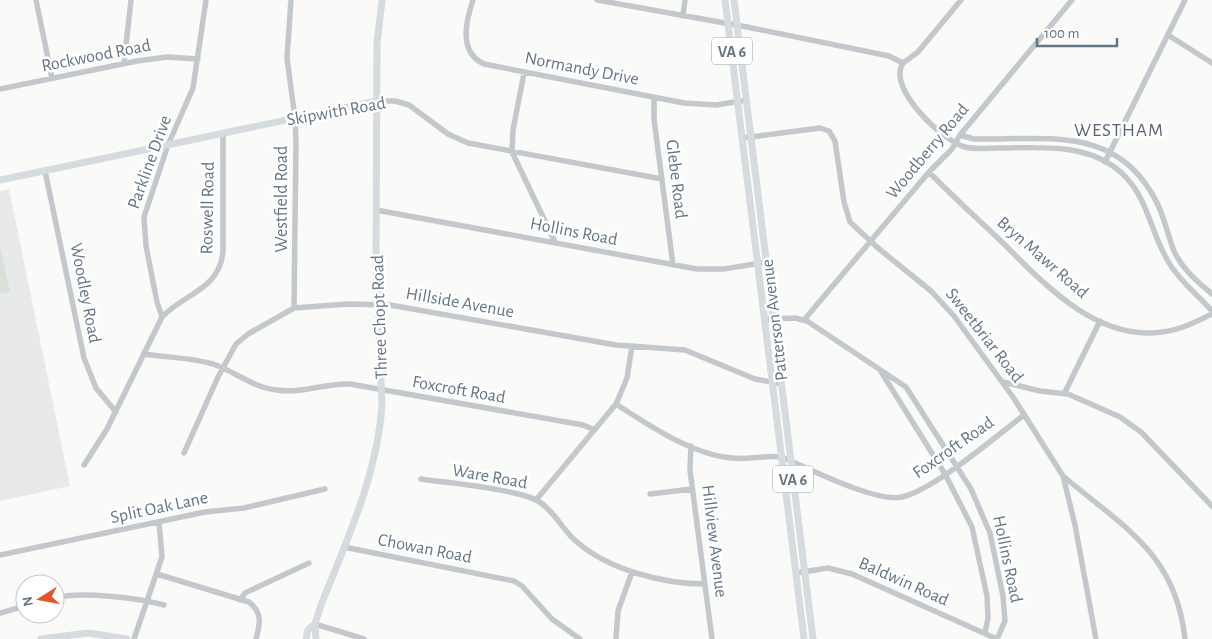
<svg xmlns="http://www.w3.org/2000/svg" width="1212" height="639" font-family="'Alegreya Sans',sans-serif">
<style>
.built{fill:#e8e9e9}
.green{fill:#dadfd7}
.lines{fill:none;stroke-linecap:round;stroke-linejoin:round}
.minor{stroke:#c3c8cc;stroke-width:5.5}
.major{stroke:#d6dbdf;stroke-width:7}
.labels{text-anchor:middle;stroke-width:5;stroke-linejoin:round;paint-order:stroke}
.shield{fill:#fff;stroke:#939fa8;stroke-width:1}
.shield-label{font-size:16px;font-weight:bold;fill:#657683}
.street-label{font-size:18px;fill:#657683;stroke:#fff}
.neighbourhood-label{font-size:19px;letter-spacing:1px;fill:#57646e;stroke:#fff}
</style>
<rect width="100%" height="100%" fill="#fafaf8"/>
<path class="built" d="M9,189L70,486L0,501V191Z"/>
<path class="green" d="M0,247L10,292L0,294Z"/>
<g class="lines">
<path class="minor" d="M36,0L52,78
M291,0L287,58L295,118L296,144L294,308
M473,0C466,21 458,52 484,64L684,103L716,105L747,100
M597,0L747,27L889,56L903,63
M683,16L685,0
M1168,35L1212,63
M124,63L131,0
M903,63C886,88 943,141 965,147C976,150 988,148 999,148C1038,148 1079,143 1113,166C1150,192 1148,232 1171,266C1182,283 1199,296 1212,311
M903,63L918,52L961,0
M524,73L513,130L512,152L555,242
M0,89L137,61L167,57L198,59
M654,97V119L673,265
M377,101H395L409,105L448,134L468,143L662,179
M960,135L974,139C1047,140 1120,124 1158,205C1165,220 1168,236 1174,251C1182,269 1198,282 1212,294
M742,138L820,128L829,131L835,141L844,202L850,222L878,248L931,291L954,316L1013,397L1063,476L1075,525L1096,639
M1105,162L1185,0
M45,171L84,358L96,388L116,412
M929,172C953,197 978,219 1003,243C1045,285 1097,341 1162,332C1180,330 1196,322 1212,314
M376,210L697,269H724L767,262
M162,317C185,293 219,290 223,252V133
M765,319L795,318L807,321L906,387L971,489L990,533L1003,596L1005,621L997,639
M804,320L929,172L952,149L960,135L1072,0
M144,354C167,358 190,357 213,364C234,371 254,388 277,390C301,394 325,383 350,384L583,425L595,430
M880,370L945,474L972,527L987,596L988,618L985,633
M1003,382L1040,391L1068,394L1120,417L1141,432L1212,506
M1064,394L1100,321
M616,404C648,425 693,455 732,458C748,460 765,455 781,457C787,458 795,464 802,466C824,476 879,502 902,497C935,489 995,437 1024,415
M691,446L690,470L712,639
M184,453L218,377L236,344L248,334L294,308L348,304L390,305L616,345L685,350L755,379L782,384
M84,465L107,429L162,317L157,302L146,246L144,217L168,145L193,88L206,0
M1063,476C1122,526 1176,553 1185,639
M421,479C448,483 517,489 538,501C555,511 562,530 577,542C609,570 664,584 705,584
M650,494L692,489
M536,500L616,404L627,378L632,346
M344,547L514,581L522,586L552,619L580,639
M0,555L205,512L244,508L325,489
M796,573L828,568L852,574L997,639
M157,574L249,602C263,613 260,624 256,639
M55,598C81,591 138,598 164,605
M240,600L245,593L309,563
M0,613L25,606
M315,624L364,639
M134,639L162,557L159,522
M616,639L618,611L632,572"/>
<path class="major" d="M725,0L804,639
M734,0L813,639
M0,180L377,101
M41,639L88,633L127,639
M306,639L308,630L315,624
M316,639L315,624L321,605C347,540 377,476 382,405L376,261L377,44L382,0"/>
</g>
<g class="labels">
<g class="shield">
<rect x="712" y="37.5" width="40" height="27" rx="4"/>
<rect x="773" y="465.5" width="40" height="27" rx="4"/>
</g>
<g class="shield-label">
<text x="732" y="57">VA 6</text>
<text x="793" y="485">VA 6</text>
</g>
<g class="street-label">
<text transform="translate(96 55) rotate(-11)" y="6">Rockwood Road</text>
<text transform="translate(582 68) rotate(11)" y="6">Normandy Drive</text>
<text transform="translate(336 111) rotate(-10)" y="6">Skipwith Road</text>
<text transform="translate(927 151) rotate(-50)" y="6">Woodberry Road</text>
<text transform="translate(149 162) rotate(-70)" y="6">Parkline Drive</text>
<text transform="translate(677 179) rotate(83)" y="6">Glebe Road</text>
<text transform="translate(281 199) rotate(-90)" y="6">Westfield Road</text>
<text transform="translate(207 208) rotate(-89)" y="6">Roswell Road</text>
<text transform="translate(574 231) rotate(11)" y="6">Hollins Road</text>
<text transform="translate(1043 257) rotate(41)" y="6">Bryn Mawr Road</text>
<text transform="translate(86 293) rotate(79)" y="6">Woodley Road</text>
<text transform="translate(460 302) rotate(10)" y="6">Hillside Avenue</text>
<text transform="translate(379 317) rotate(-92)" y="6">Three Chopt Road</text>
<text transform="translate(774 320) rotate(-97)" y="6">Patterson Avenue</text>
<text transform="translate(985 335) rotate(52)" y="6">Sweetbriar Road</text>
<text transform="translate(459 389) rotate(10)" y="6">Foxcroft Road</text>
<text transform="translate(953 447) rotate(-35)" y="6">Foxcroft Road</text>
<text transform="translate(490 476) rotate(10)" y="6">Ware Road</text>
<text transform="translate(159 507) rotate(-12)" y="6">Split Oak Lane</text>
<text transform="translate(715 541) rotate(83)" y="6">Hillview Avenue</text>
<text transform="translate(425 548) rotate(11)" y="6">Chowan Road</text>
<text transform="translate(1008 559) rotate(78)" y="6">Hollins Road</text>
<text transform="translate(904 581) rotate(24)" y="6">Baldwin Road</text>
</g>
<g class="neighbourhood-label">
<text x="1119" y="136">WESTHAM</text>
</g>
</g>
<g transform="translate(40 599) rotate(259)"><circle r="24" fill="#ffffff" stroke="#c1c8cd"/>
<path d="M0-4L9 19L0 12L-9 19Z" fill="#e4572e"/>
<text y="-8" font-size="14" font-weight="bold" text-anchor="middle" fill="#657683">N</text>
</g>
<path d="M1037 38v8h80v-8" fill="none" stroke="#657683" stroke-width="2.5"/>
<text x="1044" y="38" font-size="15" fill="#657683" stroke="#ffffff" stroke-width="4" paint-order="stroke">100 m</text>
</svg>
